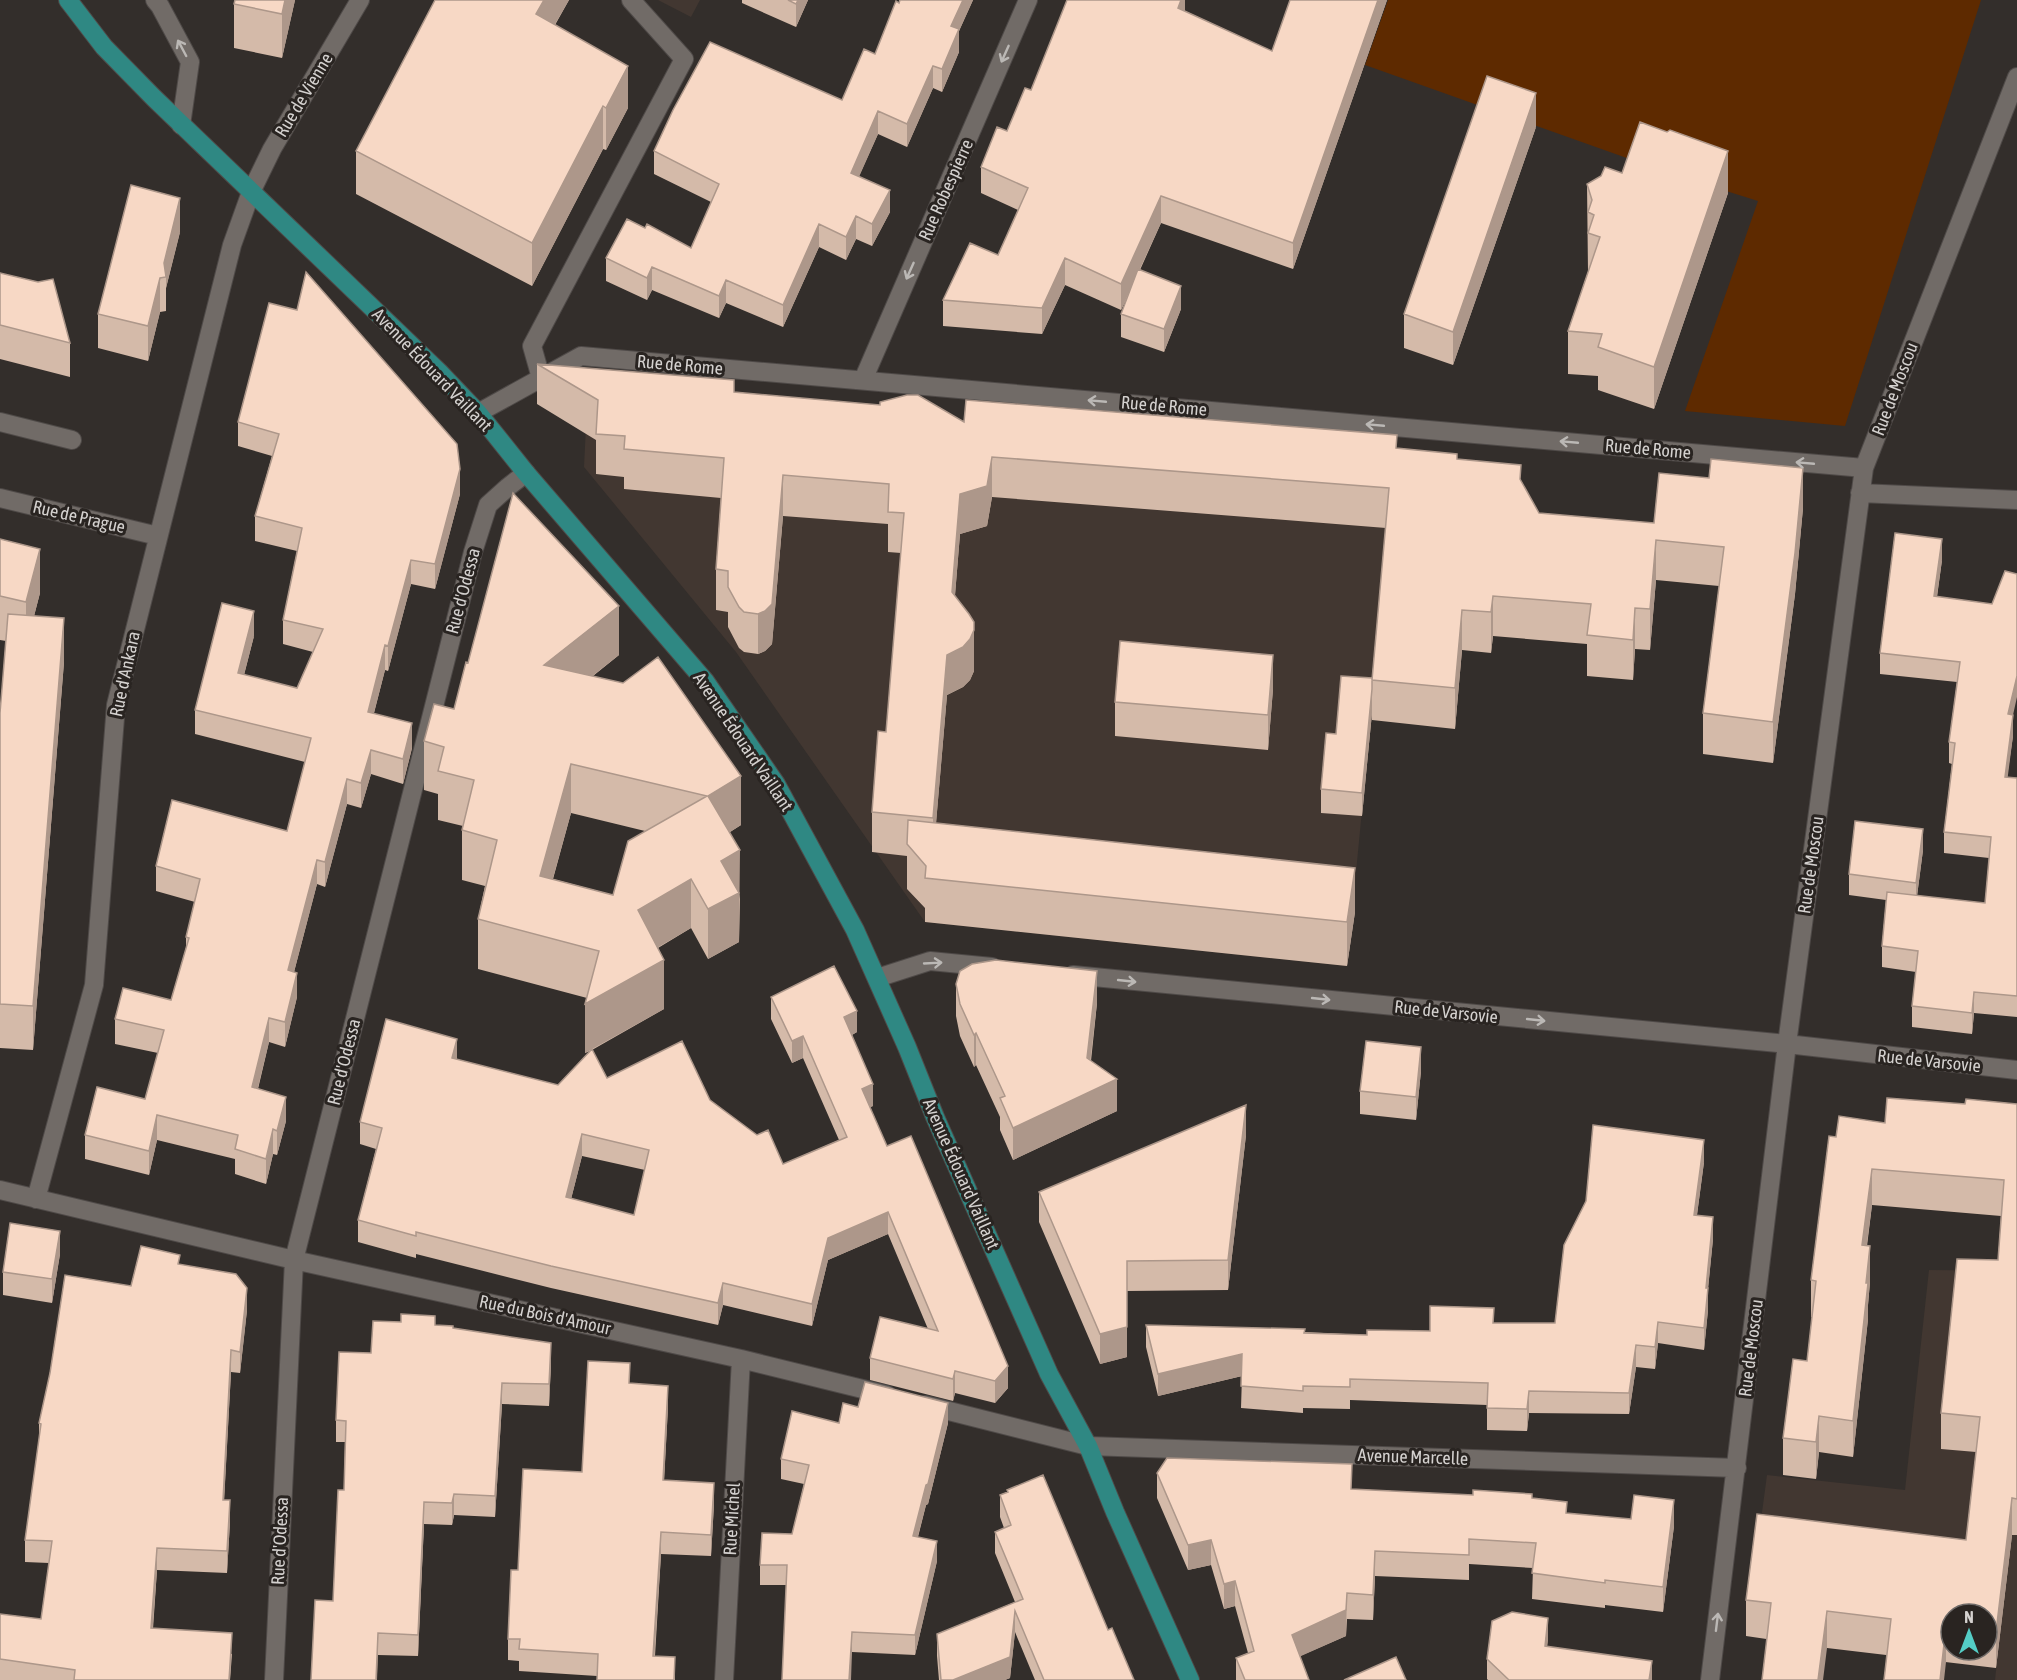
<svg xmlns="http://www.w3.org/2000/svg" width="2017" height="1680" font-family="'Asap Condensed',sans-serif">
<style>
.built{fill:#423731}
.green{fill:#5e2a00}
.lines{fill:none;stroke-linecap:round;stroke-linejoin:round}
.minor-casing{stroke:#4f4a48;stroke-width:20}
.major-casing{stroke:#4f4a48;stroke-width:20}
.minor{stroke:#716b67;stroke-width:18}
.major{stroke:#2f8883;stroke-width:18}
.wall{fill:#d4baa9;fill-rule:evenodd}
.shaded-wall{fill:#ad978a}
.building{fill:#f7d8c5;stroke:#ad978a;stroke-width:1.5;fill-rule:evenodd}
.oneway{stroke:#bbb8b5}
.labels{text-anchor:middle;stroke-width:6;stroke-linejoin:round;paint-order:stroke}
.street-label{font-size:18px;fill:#d4d1cf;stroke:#292421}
</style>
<rect width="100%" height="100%" fill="#332e2b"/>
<path class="built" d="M658,0H700L691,17Z
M587,405L1393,488L1347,966L925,922L736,652L584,467Z
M1929,1270L2017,1271V1680H1995L2006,1581L1757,1550L1767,1475L1905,1490Z"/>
<path class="green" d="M1388,0H1981L1845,426L1685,411L1758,201L1669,173L1365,65Z"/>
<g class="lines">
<g class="minor-casing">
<path id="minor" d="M155,0L160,6L190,62L181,125
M541,378L532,346L684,59L631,0
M863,380L1028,0
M478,413L581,356L1864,468
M0,422L72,440
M1860,493L2017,500
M0,498L158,536
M1073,975L1787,1044L2017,1070
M877,978L930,961L992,967
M0,1190L294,1260L741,1359L887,1395
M36,1199L94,985L116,705L232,245L251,192L272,149L360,0
M925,1405L1088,1446L1737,1468
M274,1680L294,1260L473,552L488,505L508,487L526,473
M724,1680L741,1359
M1710,1680L1787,1044L1864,468L2017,77"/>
</g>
<g class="major-casing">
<path id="major" d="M68,0L104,47L154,98L439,372L478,413L526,473L705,681L776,784L855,930L907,1047L935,1117L1049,1374L1088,1446L1115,1512L1190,1680"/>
</g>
<use href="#minor" class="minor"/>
<use href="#major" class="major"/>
</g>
<path class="wall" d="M295,0L282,58L234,48V4Z
M435,0H569L555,25L628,108L606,150L603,149L532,286L356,194V151Z
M742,0H808L796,27L742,3Z
M900,0H973L959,31V52L942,92L933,88L907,147L878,134L859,176L890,212L872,246L856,239L846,260L819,247L783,327L726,303L719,318L652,290L647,300L606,281V258L645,228L691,248L711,202L654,174V151L842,100L875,54Z
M1185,0V11L1272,51L1387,0L1293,269L1161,223L1140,270L1181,309L1164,352L1121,337V314L1130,292L1121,310L1065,285L1042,334L943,326V300L998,255L1018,210L981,193V167L1007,131Z
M1536,127L1453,365L1404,348V314Z
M1622,173L1728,193L1654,409L1598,390V376L1568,374V331L1588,272L1587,184Z
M180,232L166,288V311L160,312L148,361L98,348V314Z
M0,273L70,343V377L0,359Z
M269,303L460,494L435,589L411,584L388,671L385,670L374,713L412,748L403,784L371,774L361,808L347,804L325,887L317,884L294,972L297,997L285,1047L269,1042L258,1089L286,1121L277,1155L273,1154L266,1184L235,1174V1159L157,1140L149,1175L85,1159V1135L145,1099L158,1053L115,1044V1019L171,1000L186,948V937L195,902L156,891V866L287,831L305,762L195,734V710L254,636L244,675L297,688L313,652L283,644V620L297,551L255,541V516L272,456L238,446V422Z
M537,364L734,392L964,422L1397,448L1457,459L1521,481L1539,513L1654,523L1803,508L1795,594L1773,763L1703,754V713L1719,586L1656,580L1650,650L1635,649L1633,680L1587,676V644L1493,636L1491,653L1462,650L1455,729L1372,720V713L1362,816L1321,813V789L1336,734L1372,678L1386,528L992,497L987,526L960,534L955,595L974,671L970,680L963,687L947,695L936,823L1355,912L1347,966L925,922V908L907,889V856L872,852V812L886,732L901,553L888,552V524L783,516L772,644L765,651L758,654L744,652L739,648L728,627V612L716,610V569L721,498L624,489V477L596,474V440L537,404Z
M0,539L40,593L34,616L64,662L33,1050L0,1048V713L6,641L0,640Z
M1942,560L1937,597L2013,715V736L2007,777L2017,778V1017L1974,1013L1972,1034L1912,1027V1006L1916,972L1882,967V946L1886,900L1849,895V874L1923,850L1917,896L1985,903L1989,858L1944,853V832L1952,764L1949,763V742L1957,682L1880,674V653Z
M619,655L593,676L741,825L730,832L740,899L739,942L708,959L691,928L658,948L664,1009L592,1050L607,1078L710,1100L783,1164L839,1140L803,1058L792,1063L771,1019V997L857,1032L852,1035L873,1106L870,1107L887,1146L1008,1388L995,1403L955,1393L953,1401L870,1380V1358L928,1329L888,1234L828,1260L812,1326L723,1305L718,1325L551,1288L416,1254V1258L358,1242V1220L376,1149L360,1144V1122L457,1060L558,1085L590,1051L585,1053L587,998L478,969V919L485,886L462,880V830L463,826L438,820V794L424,790V741L454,709L468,663ZM571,813L645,831L613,895L553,879ZM582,1156L645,1170L634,1215L571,1199Z
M1273,689L1268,750L1115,736V702Z
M956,984L1097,1003L1091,1061L1117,1111L1013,1160L1000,1130V1117L976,1065L974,1067L960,1036L956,1016Z
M1421,1071L1416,1120L1360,1114V1091Z
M1965,1104H2017V1535H2012L1996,1668L1827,1648L1746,1636V1600L1966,1540L1976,1452L1941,1449V1413L1998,1260L2001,1216L1872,1205L1867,1246L1870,1282L1868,1305V1319L1853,1457L1819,1452L1816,1479L1783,1475V1438L1807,1361L1812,1317H1811V1280L1836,1137L1885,1123ZM1951,1614H1987V1650H1951Z
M1246,1135L1228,1290L1127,1291V1357L1100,1364L1039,1222V1192Z
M1704,1162L1697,1215L1713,1239L1708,1288V1310L1704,1350L1658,1343L1655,1369L1636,1367L1629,1414L1529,1413L1527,1431L1487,1430V1405L1350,1400V1409L1303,1408V1413L1241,1408L1242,1376L1158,1396L1146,1347V1325L1367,1335L1430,1331L1494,1323H1555Z
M60,1254L52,1303L3,1295V1272Z
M180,1264L247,1310L240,1373L231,1372L224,1500L230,1522L227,1573L157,1570L153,1629L232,1654L230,1680H0V1614L41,1619L49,1563L25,1562V1540L39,1440V1423L131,1286Z
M401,1322L435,1325L453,1328L551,1364L549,1406L502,1404L495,1517L454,1515L452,1525L424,1524L418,1656L378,1655L333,1601L344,1490L345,1442H336V1420L371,1353Z
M630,1383L668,1407L664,1480L714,1504L711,1556L661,1554L655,1656L675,1657V1680H597V1676L519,1671V1661L508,1660V1639L518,1570L582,1472Z
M858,1407L948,1423L928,1504L926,1505L918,1537L937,1561L915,1655L852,1652L786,1585H760V1565L792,1534L804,1484L781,1479V1459L839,1423Z
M1157,1473L1352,1489L1532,1498L1567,1513L1674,1526L1663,1612L1605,1605V1608L1532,1599L1533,1568L1469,1564V1580L1375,1576L1373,1620L1347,1619L1346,1636L1300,1656L1309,1680H1236V1658L1248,1653L1235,1606L1224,1609L1211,1565L1188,1570L1157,1498Z
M1007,1490L1108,1630L1134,1680H1035L1015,1632L1010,1678L1005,1680H939L937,1656V1634L1015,1602L995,1553V1532L1004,1528L1000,1517V1495L1007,1492Z
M1548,1639L1547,1646L1652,1680H1488L1487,1679V1659Z"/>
<path class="shaded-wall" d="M285,0H295L282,58V14Z
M544,0H569L536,57V14Z
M798,0H808L796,27V4Z
M963,0H973L959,31V52L942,92V69L951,26Z
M1181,0H1185V18L1178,8Z
M1378,0H1387L1293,269V243Z
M628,66V108L606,150V108Z
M933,66V88L907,147V124Z
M1536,93V127L1453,365V332Z
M603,106V149L532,286V243Z
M878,111V134L851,195V173Z
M1728,151V193L1654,409V367Z
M890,190V212L872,246V224Z
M1161,196V223L1121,310V284Z
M180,198V232L166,288V277L164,263Z
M856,216V239L846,260V237Z
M819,224V247L783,327V305Z
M1065,258V285L1042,334V308Z
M652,267V290L647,300V278Z
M160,278V312L148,361V326Z
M726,280V303L719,318V296Z
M1181,286V309L1164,352V329Z
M992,457V497L987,526L960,534L952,632V592L960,494Z
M1803,468V508L1795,594L1773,763V722Z
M460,469V494L435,589V564Z
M783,475V516L772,644L765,651L758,654V614Z
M1942,539V560L1934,617V596Z
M1656,540V580L1650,650V609Z
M40,549V593L26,647V602Z
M411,560V584L388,671V646Z
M1493,596V636L1491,653V612Z
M619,606V655L544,714V665Z
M1635,608V649L1633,680V640Z
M1462,610V650L1455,729V688Z
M254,611V636L238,698V673Z
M64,618V662L33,1050V1006Z
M974,630V671L970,680L963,687L947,695L933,859V818L947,655Z
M385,645V670L368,736V712Z
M1273,655V689L1268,750V715Z
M2017,676V697L2013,715V736L2005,798V777L2008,714Z
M1372,689V713L1362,816V793Z
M412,723V748L403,784V759Z
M371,750V774L361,808V783Z
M571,764V813L540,925V876Z
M741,776V825L708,846V796Z
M347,779V804L325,887V862Z
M1923,829V850L1916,904V883Z
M740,850L739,942L708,959V909L721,861Z
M317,860V884L288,995V970Z
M1355,868V912L1347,966V922Z
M691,879V928L638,959V910Z
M664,960V1009L585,1053V1004Z
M1097,971V1003L1087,1090V1058Z
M297,973V997L285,1047V1022Z
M1974,992V1013L1972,1034V1013Z
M857,1011V1032L844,1039V1017Z
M269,1018V1042L252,1112V1087Z
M976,1033V1065L974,1067V1035Z
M803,1036V1058L792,1063V1041Z
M457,1039V1060L452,1058Z
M1421,1047V1071L1416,1120V1097Z
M1117,1079V1111L1013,1160V1128Z
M873,1084V1106L862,1111V1089Z
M286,1097V1121L277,1155V1131Z
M1246,1105V1135L1228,1290V1260Z
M157,1115V1140L149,1175V1151Z
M273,1129V1154L266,1184V1159Z
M582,1134V1156L566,1219V1197Z
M1704,1140V1162L1694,1237V1215Z
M1872,1169V1205L1862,1281V1245Z
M888,1212V1234L828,1260L812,1326V1304L828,1238Z
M1713,1217V1239L1706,1310V1288Z
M60,1231V1254L52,1303V1279Z
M1870,1246V1282L1868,1305V1319L1853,1457V1421Z
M1127,1261V1357L1100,1364V1334Z
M723,1283V1305L718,1325V1303Z
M247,1288V1310L240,1373V1352Z
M1708,1288V1310L1704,1350V1328Z
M1658,1322V1343L1655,1369V1347Z
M551,1343V1364L549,1406V1384Z
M1636,1345V1367L1629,1414V1393Z
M231,1350V1372L223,1522V1500Z
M1242,1354V1376L1158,1396V1374Z
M1008,1366V1388L995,1403V1381Z
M955,1371V1393L953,1401V1379Z
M502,1383V1404L495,1517V1496Z
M668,1386V1407L663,1502V1480Z
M1529,1391V1413L1527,1431V1409Z
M948,1403V1423L928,1504L926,1505L913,1555V1536L926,1485Z
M1819,1416V1452L1816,1479V1442Z
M714,1483V1504L711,1556V1535Z
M454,1494V1515L452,1525V1503Z
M2012,1498V1535L1996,1668V1632Z
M230,1500V1522L227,1573V1551Z
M1674,1500V1526L1663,1612V1587Z
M424,1502V1524L418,1656V1635Z
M661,1532V1554L653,1678V1656Z
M1211,1540V1565L1188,1570V1545Z
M937,1541V1561L915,1655V1635Z
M157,1548V1570L151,1650V1628Z
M1375,1551V1576L1373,1620V1595Z
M1235,1581V1606L1224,1609V1584Z
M1347,1593L1346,1636L1292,1660V1635Z
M1015,1611V1632L1010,1678L1005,1680H953Z
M1827,1611V1648L1823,1680H1818Z
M1548,1618V1639L1545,1666V1646Z
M1946,1626V1662L1944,1680H1940Z
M852,1632V1652L851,1680H849Z
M232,1633L230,1680H229Z
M378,1633V1655L377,1680H376Z
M1652,1661V1680H1649Z"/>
<path class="building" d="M235,0H285L282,14L234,4Z
M435,0H544L536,14L628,66L606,108L603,106L532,243L356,151Z
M788,0H798L796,4Z
M900,0H963L951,26L959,29L942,69L933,66L907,124L878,111L851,173L890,190L872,224L856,216L846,237L819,224L783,305L726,280L719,296L652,267L647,278L606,258L627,219L645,228L647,224L691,248L719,184L654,151L673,110L710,42L842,100L864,49L875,54L896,1L899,3Z
M1067,0H1181L1178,8L1272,51L1290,0H1378L1293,243L1161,196L1121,284L1065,258L1042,308L943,300L970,243L998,255L1028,188L981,167L997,127L1007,131L1025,88L1031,90Z
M1487,76L1536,93L1453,332L1404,314Z
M1640,122L1667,132L1670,130L1728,151L1654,367L1598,347L1602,334L1568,331L1600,237L1588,233L1594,215L1588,212L1592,200L1587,184L1601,176L1605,167L1622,173Z
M131,185L180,198L164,263L166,277L160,278L148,326L98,314Z
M1138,269L1181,286L1164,329L1121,314Z
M306,272L457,444L460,469L435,564L411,560L388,646L385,645L368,712L412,723L403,759L371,750L361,783L347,779L325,862L317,860L288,970L297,973L285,1022L269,1018L252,1087L286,1097L277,1131L273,1129L266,1159L235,1149L238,1135L157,1115L149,1151L85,1135L97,1087L145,1099L164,1030L115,1019L123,988L171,1000L189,938L186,937L200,879L156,866L172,800L287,831L311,738L195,710L222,603L254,611L238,673L297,688L323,629L283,620L302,528L255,516L279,434L238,422L269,303L297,310Z
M0,273L38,282L53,279L70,343L0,325Z
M537,364L734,380V392L880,405V402L907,395H918L964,422L966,400L1397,435L1396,448L1457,454V459L1521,465L1520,479L1539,513L1654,523L1659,473L1709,478L1711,459L1803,468L1795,553L1773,722L1703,713L1724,547L1656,540L1650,609L1635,608L1633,640L1587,635L1591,604L1493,596L1491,612L1462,610L1455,688L1372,680L1389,488L992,457L987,486L960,494L952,592L969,614L974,622V630L970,639L963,647L947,655L933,818L872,812L878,731L886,732L904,513L888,512L889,484L783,475L772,604L765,611L758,614L744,612L739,607L728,587V571L716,569L724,458L624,449L625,436L596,434L598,400Z
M513,493L619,606L544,665L623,683L658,657L741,776L708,796L740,850L721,861L739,893L708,909L691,879L638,910L664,960L585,1004L599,951L478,919L497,840L462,830L474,780L438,771L444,747L424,741L434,704L454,709L466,662L468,663ZM571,764L707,796L628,841L613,895L540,876Z
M1895,533L1942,539L1934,596L1992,604L2005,571L2017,574V676L2008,714L2013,715L2005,777L2017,778V996L1974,992L1972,1013L1912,1006L1918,951L1882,946L1887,892L1985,903L1991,837L1944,832L1955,743L1949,742L1960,662L1880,653Z
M0,539L40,549L26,602L0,596Z
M8,614L64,618L33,1006L0,1004V713Z
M1120,641L1273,655L1268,715L1115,702Z
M1341,676L1372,678V689L1362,793L1321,789L1326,733L1336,734Z
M908,820L1355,868L1347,922L925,878L926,866L907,844Z
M1855,821L1923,829L1916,883L1849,874Z
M996,960L1097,971L1087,1058L1117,1079L1013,1128L1000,1098L1005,1096L976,1033L974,1035L960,1004L956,984L960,971L972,964Z
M834,966L857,1011L844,1017L873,1084L862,1089L887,1146L911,1136L1008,1366L995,1381L955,1371L953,1379L870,1358L880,1317L938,1331L888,1212L828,1238L812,1304L723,1283L718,1303L551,1266L416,1232V1236L358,1220L382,1128L360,1122L386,1019L457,1039L452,1058L558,1085L592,1049L607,1078L682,1041L710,1100L757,1135L768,1130L783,1164L847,1137L803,1036L792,1041L771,997ZM582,1134L649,1150L634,1215L566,1197Z
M1366,1041L1421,1047L1416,1097L1360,1091Z
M1887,1098L1965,1104L1966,1099L2017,1104V1499L2012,1498L1996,1632L1987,1631V1614H1951V1626H1946L1940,1680H1884L1891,1619L1827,1611L1818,1680H1762L1771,1603L1746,1600L1757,1514L1966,1540L1980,1417L1941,1413L1957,1259L1998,1260L2004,1180L1872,1169L1862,1245L1870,1246L1866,1283H1868L1853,1421L1819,1416L1816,1442L1783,1438L1793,1359L1807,1361L1816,1281L1811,1280L1829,1136L1836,1137L1839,1116L1885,1123Z
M1246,1105L1228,1260L1127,1261V1327L1100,1334L1039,1192Z
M1593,1125L1704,1140L1694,1215L1713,1217L1706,1288H1708L1704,1328L1658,1322L1655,1347L1636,1345L1629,1393L1529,1391L1527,1409L1487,1408L1488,1383L1350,1379V1387L1303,1386V1391L1241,1386L1242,1354L1158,1374L1146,1325L1305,1329L1304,1333L1367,1335V1330L1430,1331V1306L1494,1308L1493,1323H1555L1564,1245L1586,1201Z
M10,1223L60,1231L52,1279L3,1272Z
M141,1246L180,1255L178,1264L236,1274L247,1288L240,1352L231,1350L223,1500H230L227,1551L157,1548L151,1628L232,1633L229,1680H74L75,1670L0,1659V1614L41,1619L52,1541L25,1540L41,1424L39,1423L50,1373L65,1275L131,1286Z
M401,1314L435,1316V1325L453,1326V1328L551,1343L549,1384L502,1383L495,1496L454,1494L452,1503L424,1502L418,1635L378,1633L376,1680H311L315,1600L333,1601L338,1490H344L346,1421L336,1420L339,1352L371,1353L373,1321L401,1322Z
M588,1361L630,1363L629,1383L668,1386L663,1480L714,1483L711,1535L661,1532L653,1656L675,1657L674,1680H597L598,1654L519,1649L520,1639H508L511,1570H518L523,1469L582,1472Z
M865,1382L948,1403L928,1484L926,1485L913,1536L937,1541L915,1635L852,1632L849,1680H782L787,1565H760L762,1533L792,1534L809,1465L781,1459L792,1411L839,1423L843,1403L858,1407Z
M1167,1458L1352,1464L1351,1489L1473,1495V1490L1532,1494V1498L1567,1502L1566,1513L1631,1519L1634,1495L1674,1500L1663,1587L1605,1580V1583L1532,1573L1536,1543L1469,1539V1555L1375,1551L1373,1595L1347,1593L1346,1610L1292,1635L1309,1680H1245L1236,1658L1254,1651L1235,1581L1224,1584L1211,1540L1188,1545L1157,1473Z
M1043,1475L1108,1630L1112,1628L1134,1680H1044L1015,1611L1010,1657L953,1680H941L937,1634L1023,1599L995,1532L1011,1525L1000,1495L1008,1492L1007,1490Z
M1512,1612L1548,1618L1545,1646L1652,1661L1649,1680H1509L1487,1659L1492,1621Z
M1396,1657L1406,1680H1344Z"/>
<defs><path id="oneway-shaft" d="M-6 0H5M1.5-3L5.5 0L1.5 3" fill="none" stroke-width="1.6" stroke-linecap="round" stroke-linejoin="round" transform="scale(1.5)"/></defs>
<g class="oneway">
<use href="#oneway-shaft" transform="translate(182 48) rotate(-118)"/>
<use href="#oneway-shaft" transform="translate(1005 54) rotate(114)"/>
<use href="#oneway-shaft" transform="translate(910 271) rotate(114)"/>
<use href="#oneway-shaft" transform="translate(1097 401) rotate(-175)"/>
<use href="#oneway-shaft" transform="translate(1375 425) rotate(-175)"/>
<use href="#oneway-shaft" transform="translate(1569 442) rotate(-175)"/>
<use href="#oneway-shaft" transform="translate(1805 463) rotate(-175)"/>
<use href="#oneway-shaft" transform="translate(933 963) rotate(-3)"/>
<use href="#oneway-shaft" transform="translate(1127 981) rotate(6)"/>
<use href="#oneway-shaft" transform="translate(1321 999) rotate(6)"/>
<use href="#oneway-shaft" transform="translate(1536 1020) rotate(6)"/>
<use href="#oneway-shaft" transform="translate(1717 1622) rotate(-83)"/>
</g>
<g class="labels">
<g class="street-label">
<text transform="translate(304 95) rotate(-59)" y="6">Rue de Vienne</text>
<text transform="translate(946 190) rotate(-66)" y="6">Rue Robespierre</text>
<text transform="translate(680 365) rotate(5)" y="6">Rue de Rome</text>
<text transform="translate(432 370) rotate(46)" y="6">Avenue Édouard Vaillant</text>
<text transform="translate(1895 389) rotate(-69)" y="6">Rue de Moscou</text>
<text transform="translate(1164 406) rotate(5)" y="6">Rue de Rome</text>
<text transform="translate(1648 449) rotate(5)" y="6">Rue de Rome</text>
<text transform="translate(79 517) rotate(13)" y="6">Rue de Prague</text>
<text transform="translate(463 591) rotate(-75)" y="6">Rue d'Odessa</text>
<text transform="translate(125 674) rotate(-78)" y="6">Rue d'Ankara</text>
<text transform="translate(743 742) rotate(56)" y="6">Avenue Édouard Vaillant</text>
<text transform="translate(1811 865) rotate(-82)" y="6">Rue de Moscou</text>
<text transform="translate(1446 1012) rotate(6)" y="6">Rue de Varsovie</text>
<text transform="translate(1929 1061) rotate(6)" y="6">Rue de Varsovie</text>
<text transform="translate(344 1062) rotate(-76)" y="6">Rue d'Odessa</text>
<text transform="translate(961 1174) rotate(66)" y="6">Avenue Édouard Vaillant</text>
<text transform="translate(545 1315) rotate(12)" y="6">Rue du Bois d'Amour</text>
<text transform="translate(1751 1348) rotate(-83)" y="6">Rue de Moscou</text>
<text transform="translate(1413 1457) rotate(2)" y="6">Avenue Marcelle</text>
<text transform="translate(732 1519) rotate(-87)" y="6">Rue Michel</text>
<text transform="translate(280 1541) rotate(-87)" y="6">Rue d'Odessa</text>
</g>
</g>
<g transform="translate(1969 1632)"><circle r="28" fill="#292421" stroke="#6d6967" stroke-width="1.5"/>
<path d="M0-4.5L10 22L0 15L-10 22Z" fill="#54cdc6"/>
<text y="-9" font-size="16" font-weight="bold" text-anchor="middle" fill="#d4d1cf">N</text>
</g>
</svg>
